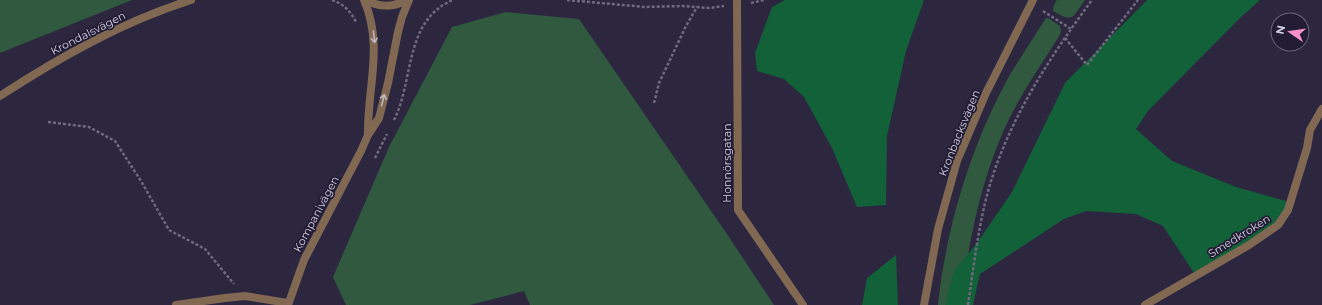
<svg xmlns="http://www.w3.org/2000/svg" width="1322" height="305" font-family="Montserrat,sans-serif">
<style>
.green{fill:#315940}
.forest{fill:#126139}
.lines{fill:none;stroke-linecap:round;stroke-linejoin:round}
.path{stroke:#6f6a80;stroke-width:2.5;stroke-dasharray:3 2;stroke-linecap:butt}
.service{stroke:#806853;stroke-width:8}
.minor{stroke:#806853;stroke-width:8}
.tertiary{stroke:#806853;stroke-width:8}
.oneway{stroke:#bfb6be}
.labels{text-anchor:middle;stroke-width:3.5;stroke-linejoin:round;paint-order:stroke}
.street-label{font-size:11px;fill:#d4d0e1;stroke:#221c35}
</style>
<rect width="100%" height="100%" fill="#2c263f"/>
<path class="green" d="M0,0H132L0,53Z
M1057,0H1085C1072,18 1074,23 1053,11L1054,5Z
M506,12L579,19L729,237L774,305H530L524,291L470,305H346L333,277L389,147L452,27Z
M1046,18H1048L1060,26L1061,32L1058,38C1041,65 1023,91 1009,119C982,175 967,244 962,305H938C946,229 970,148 1007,80C1019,59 1033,39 1046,18Z"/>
<path class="forest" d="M785,0H924L906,51L887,136L886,205L857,207L832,148L804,97L784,79L757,71L755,53L772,7Z
M1147,0H1260L1240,18L1148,111L1136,129L1172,161L1236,187L1289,202L1277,224L1196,276L1163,226L1136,214L1086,211L1064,219L980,274L973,305H945L954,271L977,243L1012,192L1065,83Z
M896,255L898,305H862L867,278Z"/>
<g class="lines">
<path class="path" d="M332,0C344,4 351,12 356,22
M567,0L645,7L682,6L709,8L724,6
M751,3L764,0
M1043,11L1071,29
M1065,38L1087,65L1138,0
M654,103L659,83L686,26L697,7
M394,120C414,81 404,20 453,0
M48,122L89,127L115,141L141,181L169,230L205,249L234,284
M375,158L387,134
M968,305C973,271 977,237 985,203C1003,128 1047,61 1092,0"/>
<path class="service" d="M176,305L225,298L245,296L288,303"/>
<path class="minor" d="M364,0C384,46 367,88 368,135
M366,0C378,7 393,8 406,0
M737,0L738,210L803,305
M0,96C60,57 122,22 191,0
M288,305L304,260L361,151L368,135L379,118L388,83L398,32L402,17L409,0
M1145,305L1249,245L1278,225L1288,210L1307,148L1310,130L1322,109"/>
<path class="tertiary" d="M924,305L938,229L957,161L986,93L1033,0"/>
</g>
<defs><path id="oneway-shaft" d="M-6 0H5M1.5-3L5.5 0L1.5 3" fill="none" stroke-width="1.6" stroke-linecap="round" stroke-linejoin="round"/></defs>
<g class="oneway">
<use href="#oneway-shaft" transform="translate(374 37) rotate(84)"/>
<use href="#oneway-shaft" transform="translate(383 100) rotate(-76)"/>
</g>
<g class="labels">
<g class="street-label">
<text transform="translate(88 33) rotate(-27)" y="4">Krondalsvägen</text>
<text transform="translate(959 133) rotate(-68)" y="4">Kronbacksvägen</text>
<text transform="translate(727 163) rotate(-90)" y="4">Honnörsgatan</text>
<text transform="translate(316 214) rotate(-62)" y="4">Kompanivägen</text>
<text transform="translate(1239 236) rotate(-32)" y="4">Smedkroken</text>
</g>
</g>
<g transform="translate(1290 32) rotate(283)"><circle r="19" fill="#221c35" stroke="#69647a"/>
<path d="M0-3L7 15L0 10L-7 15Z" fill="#f890cc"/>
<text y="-6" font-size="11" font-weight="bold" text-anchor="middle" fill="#d4d0e1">N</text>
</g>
</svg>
